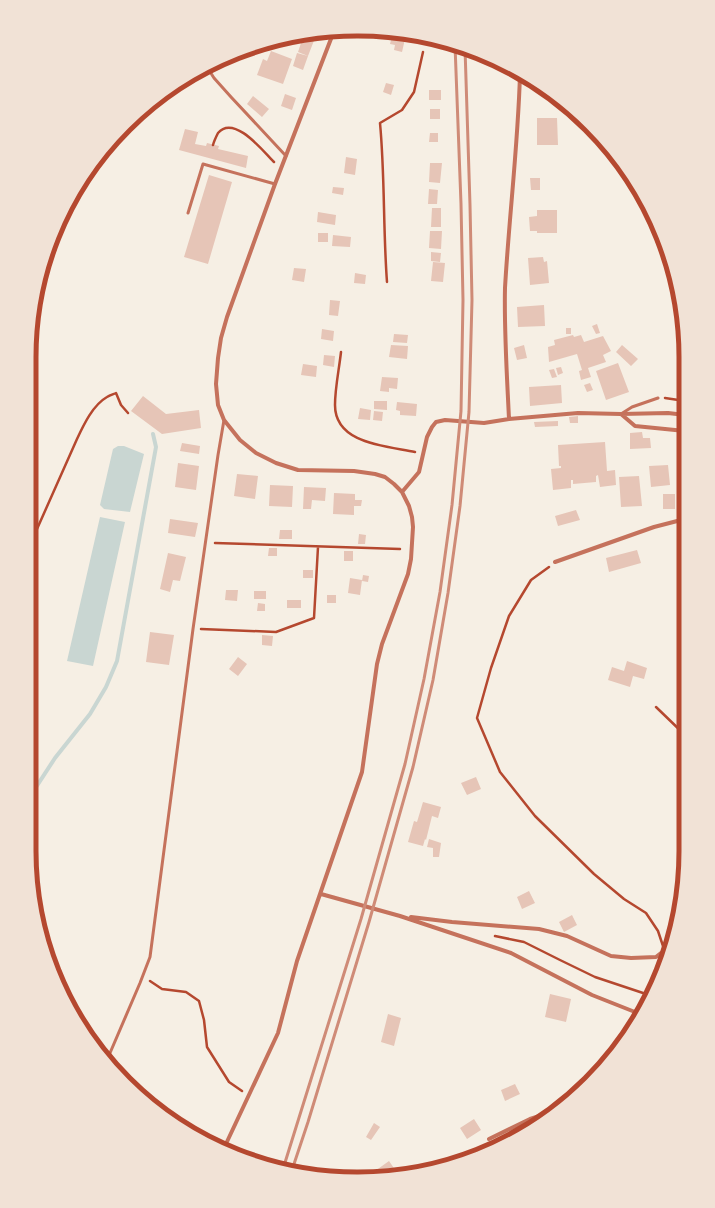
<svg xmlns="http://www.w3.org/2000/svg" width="715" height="1208" font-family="Commissioner,sans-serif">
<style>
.water{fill:#c9d6d2}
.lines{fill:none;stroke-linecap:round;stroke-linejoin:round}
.stream{stroke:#c9d6d2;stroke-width:4}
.building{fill:#e6c5b7}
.path{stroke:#b5482f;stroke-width:2.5}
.service{stroke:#c5725c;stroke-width:3}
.minor{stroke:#c5725c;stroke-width:4}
.rail{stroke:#cf8b77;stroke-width:3}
.rim{fill:none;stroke:#b5482f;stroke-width:5}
</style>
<rect width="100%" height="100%" fill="#f6efe4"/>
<path class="water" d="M118,446H124L144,454L130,512L104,509L100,505L113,449Z
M100,517L125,522L93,666L67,661Z"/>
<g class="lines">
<path class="stream" d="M29,798L55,758L90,714L106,687L117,661L156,447L153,434"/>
</g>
<path class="building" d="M304,34L315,38L308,56L298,52Z
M392,36L405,39L402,52L394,50L395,45L390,44Z
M271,51L292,59L283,84L257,75L263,59L267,61Z
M297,53L308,56L303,70L293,66Z
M386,83L394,85L391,95L383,92Z
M429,90H441V100H429Z
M285,94L296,98L292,110L281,106Z
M253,96L269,109L262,117L247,104Z
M430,109H440V119H430Z
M537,118H557L558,145H537Z
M185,129L198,132L195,144L206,146L207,143L219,146L218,149L248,156L246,168L179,150Z
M430,133H438V142H429Z
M346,157L357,159L355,175L344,173Z
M430,163H442L440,183L429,182Z
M209,175L232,182L208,264L184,257Z
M530,178H540V190H531Z
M333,187L344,188L343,195L332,193Z
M429,189L438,190L437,204H428Z
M432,208H441V227H431Z
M537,210H557V233H537V231H530L529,217L537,216Z
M318,212L336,215L335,225L317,222Z
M430,231H442L441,249L429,248Z
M318,233H328V242H318Z
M333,235L351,237L350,247L332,246Z
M431,252L441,253L440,262L431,261Z
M543,257L544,262L547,261L549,283L530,285L528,258Z
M433,262L445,263L443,282L431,281Z
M294,268L306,269L304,282L292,280Z
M355,273L366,275L365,284L354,283Z
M330,300L340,301L338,316L329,315Z
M544,305L545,326L518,327L517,307Z
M597,324L600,333L596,334L592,326Z
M566,328H571V334H566Z
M322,329L334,331L333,341L321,339Z
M394,334L408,335L407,343L393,342Z
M573,335L574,337L581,335L584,342L603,336L611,351L603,355L606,362L588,368L591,377L581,380L579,371L582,370L577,354L549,362L548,347L555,345L554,340Z
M391,345L408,346L407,359L389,357Z
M524,345L527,358L517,360L514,348Z
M622,345L638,359L631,366L616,352Z
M324,355L335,356L334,367L323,365Z
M618,363L629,392L606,400L596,371Z
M303,364L317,366L316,377L301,375Z
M561,367L563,373L558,375L556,368Z
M554,369L557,377L552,378L549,370Z
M382,377L398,378L397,389L389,388V392L380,391Z
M590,383L593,390L587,392L584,385Z
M561,385L562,403L530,406L529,387Z
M143,396L166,414L199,410L201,428L162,434L131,411Z
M374,401H387V410L374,409Z
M397,402L417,404L416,416L400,415V411L396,410Z
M360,408L371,410L370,420L358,419Z
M374,411L383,412L382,421L373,420Z
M578,416V423H570L569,417Z
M558,421V426L535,427L534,422Z
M642,432L643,438H650L651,448L630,449V433Z
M605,442L607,471L615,470L616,485L600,487L598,475L596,476V482L573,484V480H571V488L553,490L551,469L561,468V466H559L558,445Z
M182,443L200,446L199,454L180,451Z
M178,463L199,466L196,490L175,487Z
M668,465L670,485L651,487L649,466Z
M237,474L258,476L255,499L234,496Z
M639,476L642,506L621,507L619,477Z
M270,485L293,486L292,507L269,506Z
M304,487L326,488L325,501L312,500L311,509H303Z
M334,493L355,494V500H362L361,506H354V515L333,514Z
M663,494H675V509H663Z
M576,510L580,520L558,526L555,516Z
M170,519L198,523L195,537L168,533Z
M280,530H292V539H279Z
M359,534L366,535L365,544H358Z
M269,548H277V556H268Z
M637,550L641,563L609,572L606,558Z
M344,551H353V561H344Z
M168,553L186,557L180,581L173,580L170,592L160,589Z
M303,570H313V578H303Z
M363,575L369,576L368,582L362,581Z
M350,578L362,580L360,595L348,593Z
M226,590H238L237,601L225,600Z
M254,591H266V599H254Z
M327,595H336V603H327Z
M287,600H301V608H287Z
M258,603L265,604V611H257Z
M150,632L174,635L169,665L146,662Z
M262,635L273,636L272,646L262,645Z
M238,657L247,664L238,676L229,669Z
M627,661L647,668L644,679L633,676L630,687L608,680L612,667L624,671Z
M476,777L481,789L467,795L461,783Z
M423,802L441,807L438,818L432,816L426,840L425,839L423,846L408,842L414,821L417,822Z
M429,839L441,843L439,857H433V848L427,847Z
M529,891L535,903L522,909L517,897Z
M572,915L577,925L564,932L559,922Z
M674,918H676L673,935L667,932Z
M550,994L571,999L566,1022L545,1017Z
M388,1014L401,1018L394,1046L381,1042Z
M515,1084L520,1094L505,1101L501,1090Z
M474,1119L481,1130L467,1139L460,1128Z
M374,1123L380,1127L371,1140L366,1137Z
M389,1161L398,1174L380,1178L375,1171Z"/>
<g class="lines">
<path class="path" d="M213,145C214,141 216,137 218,133C234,114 263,151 274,162
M666,247L669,255
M387,282C383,229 385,176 380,123L402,110L414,92L423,52
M341,352C339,370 335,388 335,405C335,444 386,446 415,452
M665,398L685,401
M215,543L400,549
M29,547L77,439C84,424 93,405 107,397C110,395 114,394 116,393L121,405L128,413
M549,567L531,580L509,616L491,668L477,718L500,772L535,816L594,874L624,899L646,913L658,931L663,946
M201,629L276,632L314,618L318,547
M656,707L685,735
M495,936L524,942L560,960L595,977L649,995
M150,981L162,989L186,992L199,1001L204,1020L207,1047L229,1082L242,1091"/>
<path class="service" d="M207,67L214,78L231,97L286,156
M188,213L203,164L275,184
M621,414L632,407L658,398
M107,1060L140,983L150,957L193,629L218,455L224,420"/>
<path class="minor" d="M621,414L668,413L685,415
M509,419C507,376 504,331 505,288C509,217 518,146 520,74
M402,492L419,472L427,437L432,427L436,422L445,420L484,423L509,419L578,413L621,414L635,426L685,431
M555,562L654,527L685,519
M321,894L400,916L511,953L592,995L640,1014
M411,917L452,922L539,929L567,936L611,956L631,958L656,957L661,953
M489,1139L530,1119L549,1113
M225,1146L278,1033L297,961L362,772L377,664L382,644L408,574L411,559L413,527L412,517L409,506L402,492L394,484L385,477L375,474L354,471L298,470L276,463L256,453L240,440L224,420L218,405L216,384L218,358L221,338L227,317L275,184L334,31"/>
<path class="rail" d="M283,1169L361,919L405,764L424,679L440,592L452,505L461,411L463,300L461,204L455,45
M292,1170L308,1122L369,922L413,767L433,680L448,593L460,506L469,412L472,300L470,205L465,48"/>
</g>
<path d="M0 0H715V1208H0ZM357 36H358A321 321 0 0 1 679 357V851A321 321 0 0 1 358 1172H357A321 321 0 0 1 36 851V357A321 321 0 0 1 357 36Z" fill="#f1e2d6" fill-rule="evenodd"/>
<path class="rim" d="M357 36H358A321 321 0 0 1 679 357V851A321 321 0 0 1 358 1172H357A321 321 0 0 1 36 851V357A321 321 0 0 1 357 36Z"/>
</svg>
